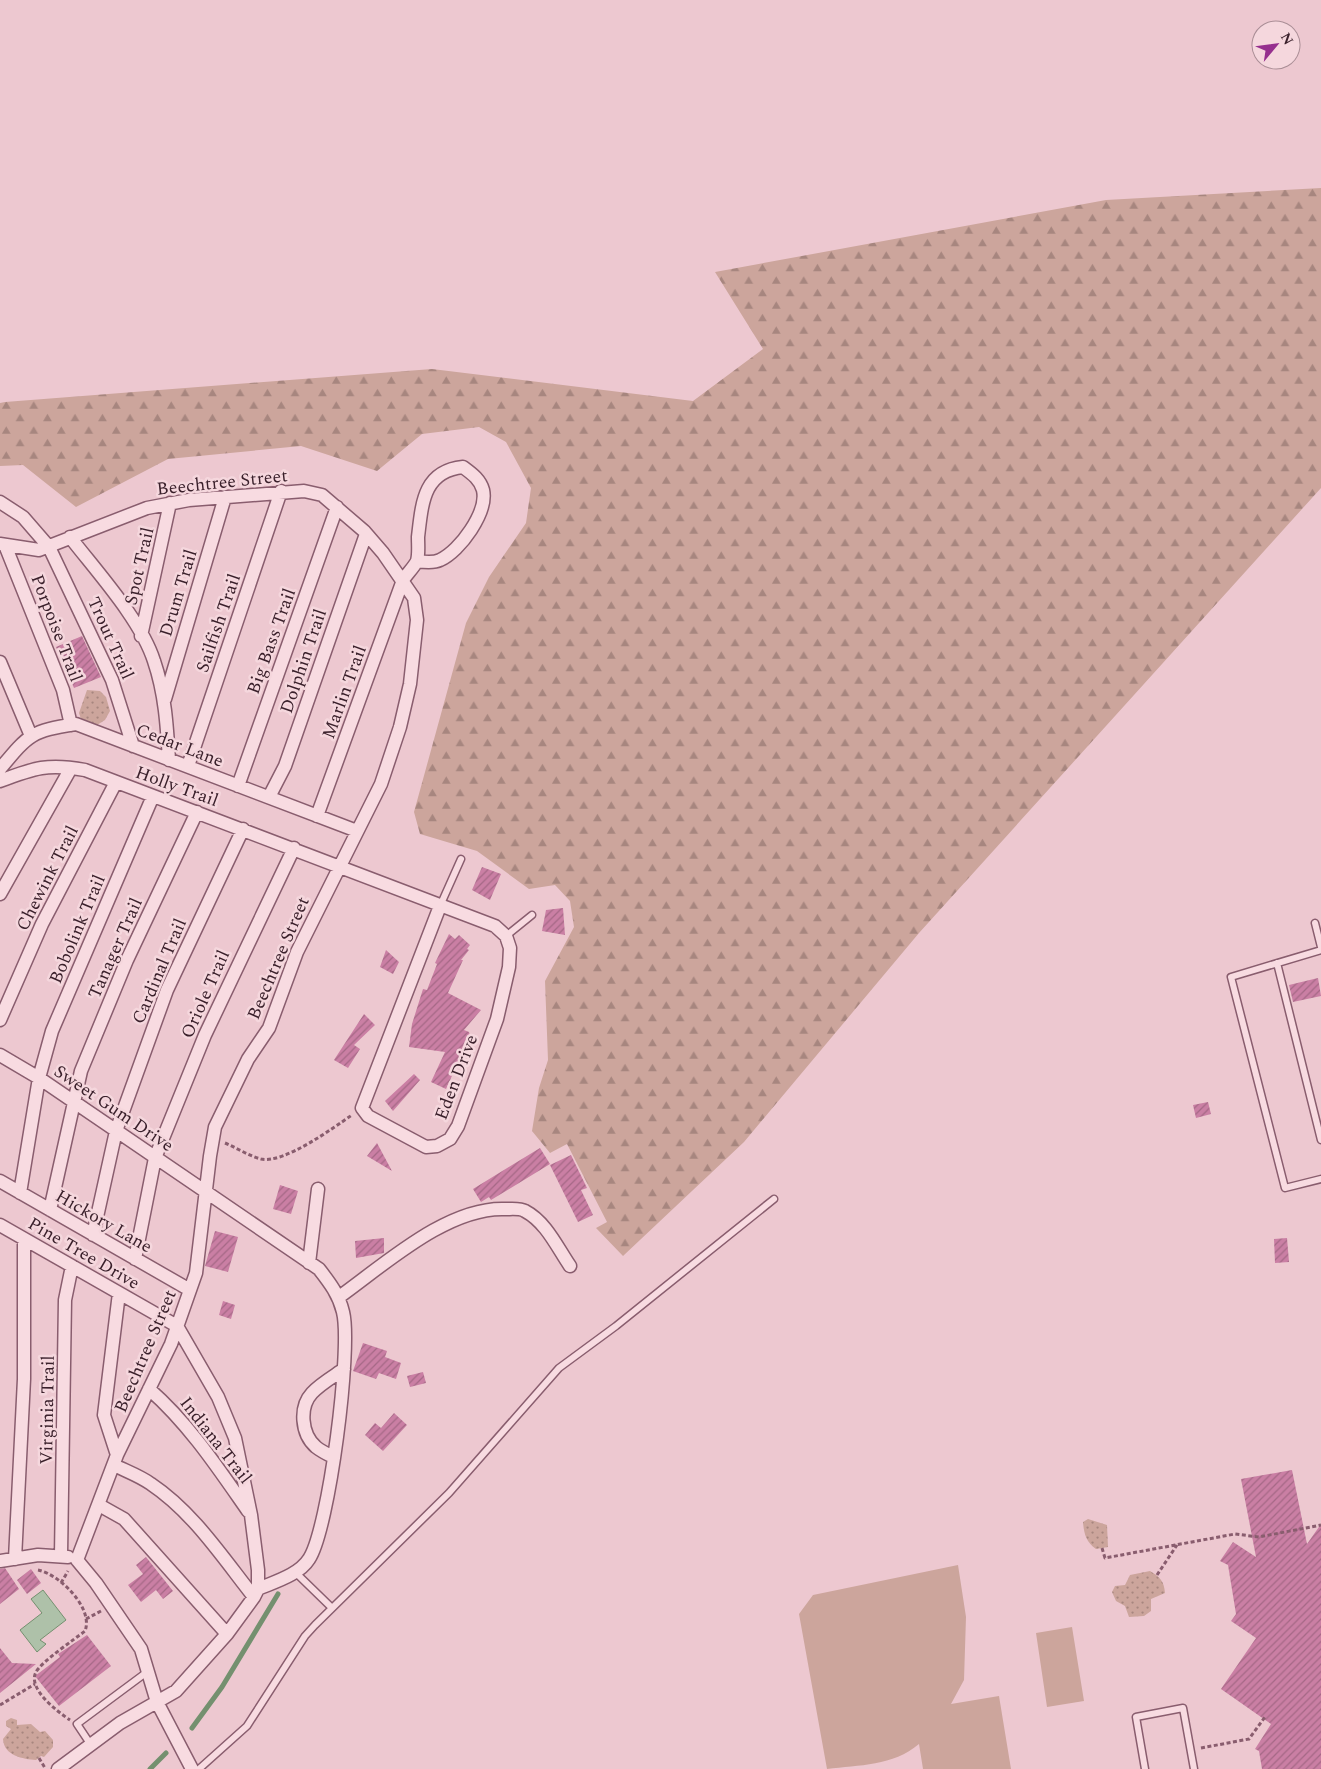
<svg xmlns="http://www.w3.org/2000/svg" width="1321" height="1769" font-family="Spectral,serif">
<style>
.forest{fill:url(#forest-firs)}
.park{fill:url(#park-dots)}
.pitch{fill:#cca59c}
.water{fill:#aec1a9;stroke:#74906f}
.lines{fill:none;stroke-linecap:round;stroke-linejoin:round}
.stream{stroke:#74906f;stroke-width:5}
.building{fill:url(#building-hatch)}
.service-casing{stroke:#895d6e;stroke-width:9}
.minor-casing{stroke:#895d6e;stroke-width:15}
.path{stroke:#895d6e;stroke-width:3;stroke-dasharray:4 2.5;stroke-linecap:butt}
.service{stroke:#f8dbe1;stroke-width:6}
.minor{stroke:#f8dbe1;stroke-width:12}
.labels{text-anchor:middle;stroke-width:5;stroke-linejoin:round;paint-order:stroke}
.street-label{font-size:18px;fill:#3a202b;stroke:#f5d7dd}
</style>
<defs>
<pattern id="forest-firs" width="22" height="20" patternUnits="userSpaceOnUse" patternTransform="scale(1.25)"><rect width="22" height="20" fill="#cca59c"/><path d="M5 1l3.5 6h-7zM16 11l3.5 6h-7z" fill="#a7867f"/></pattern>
<pattern id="park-dots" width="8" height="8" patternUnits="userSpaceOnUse" patternTransform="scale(1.25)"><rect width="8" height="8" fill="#cca59c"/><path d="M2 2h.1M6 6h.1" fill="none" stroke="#a7867f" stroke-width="1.8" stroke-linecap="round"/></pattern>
<pattern id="building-hatch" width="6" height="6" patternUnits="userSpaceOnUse" patternTransform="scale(1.25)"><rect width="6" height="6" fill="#ca7fa4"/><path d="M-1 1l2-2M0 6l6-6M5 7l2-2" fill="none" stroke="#a56886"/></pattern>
</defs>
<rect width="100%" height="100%" fill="#edc8d0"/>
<path class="forest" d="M1321,188V488L919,933L744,1142L623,1256L596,1228L607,1222L567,1144L550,1153L532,1131L539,1088L548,1060L545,981L574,927L570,901L555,885L529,889L477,851L420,834L414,812L466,623L489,577L526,523L531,488L506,442L479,427L422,434L377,471L301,446L168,459L76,507L23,465L0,466V403L5,402L432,369L693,401L763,349L715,272L1106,200Z"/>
<path class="park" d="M87,690L100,691L106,697L110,711L105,720L97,725L81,719L79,713Z
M1088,1519L1107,1525L1108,1547L1096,1549C1086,1542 1084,1534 1083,1522Z
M1150,1571C1160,1577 1164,1581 1165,1593L1151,1599V1611L1144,1616L1129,1617L1125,1606L1116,1601L1112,1592L1115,1586L1125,1585L1130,1575Z
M11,1718L17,1720V1725L31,1724L40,1732L45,1731L53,1740V1747L44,1757L41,1756L36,1760C23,1759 4,1756 3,1739L11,1729L6,1726V1721Z"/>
<path class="pitch" d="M958,1565L966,1617L964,1680L951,1704L999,1696L1011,1769H923L919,1744C893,1766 859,1765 827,1769L799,1614L813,1595Z
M1072,1627L1084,1701L1047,1707L1036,1633Z"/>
<path class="water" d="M43,1590L66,1620L40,1640L46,1644L37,1652L20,1630L42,1613L31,1599Z"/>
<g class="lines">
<path class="stream" d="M192,1728L222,1687L278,1594
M150,1769L166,1753"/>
</g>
<path class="building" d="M82,636L101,677L74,688L56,647Z
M482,867L501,874L490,900L472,890Z
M563,908L565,935L542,931L546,910Z
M449,934L455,939L459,935L470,945L467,949L469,950L461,960H463L448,993L481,1010L464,1030L469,1032L470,1036L446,1089L431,1082L445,1052L409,1047L412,1024L423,989L427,990L437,964L435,963Z
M386,950L399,962L393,974L380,967Z
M1318,978L1321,996L1293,1002L1289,985Z
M364,1014L375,1025L354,1045L360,1049L348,1068L334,1060Z
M414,1074L420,1080L393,1111L385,1101Z
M1208,1102L1211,1114L1196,1118L1193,1105Z
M377,1143L392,1171L367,1156Z
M540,1148L550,1164L491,1200L489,1197L481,1202L473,1189Z
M571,1155L587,1188L581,1190L593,1215L578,1222L550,1165Z
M280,1185L298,1191L291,1214L273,1209Z
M215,1231L238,1237L228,1272L205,1266Z
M384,1238V1253L356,1258L355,1241Z
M1287,1238L1289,1262L1275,1263L1274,1239Z
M223,1301L235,1305L231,1319L219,1315Z
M363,1343L387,1351L385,1357L401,1363L396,1379L379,1373L376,1379L353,1371Z
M423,1372L426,1383L410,1387L407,1376Z
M394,1413L407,1425L383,1451L365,1435L375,1423L381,1428Z
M1292,1470L1307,1544L1321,1524V1769H1262L1259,1751L1255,1749L1271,1724L1221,1689L1256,1638L1231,1621L1236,1614L1228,1565L1220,1561L1233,1542L1256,1557L1241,1479Z
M146,1557L173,1591L163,1599L156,1590L141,1602L128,1585L143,1574L136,1565Z
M5,1568L19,1589L0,1604V1569Z
M31,1569L41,1583L27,1594L17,1580Z
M87,1635L111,1666L59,1706L35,1676L60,1657L58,1654Z
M0,1648L12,1663L36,1664L0,1693Z"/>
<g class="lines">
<g class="service-casing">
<path id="service" d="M440,906L461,859
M1315,923L1321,947
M506,936L532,915
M1321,950L1231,977L1285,1188L1321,1179
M1277,963L1321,1140
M295,1572L332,1608
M91,1745L77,1724L147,1672
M199,1769L247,1726L305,1636L315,1625L449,1493L559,1368L616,1326L774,1199
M1145,1769L1136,1717L1183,1708L1194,1769"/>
</g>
<g class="minor-casing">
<path id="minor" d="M0,502L23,517L49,547L112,680L133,746
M70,537C97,572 141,620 154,661C165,693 167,726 169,760
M0,544L39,550L147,508L189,500L304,491L322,495L364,531L383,553L414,598L417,620L410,684L400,727L381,784L297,952L269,1028L248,1059L215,1127L210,1156L196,1273L171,1344L117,1455L77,1560
M5,545L63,690L71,725
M141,636L170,503
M0,662L31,736
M165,699L225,497
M188,766L281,491
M0,769C29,734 31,731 76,724L357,831
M0,781C34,768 48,763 85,770L495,926L506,936L510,948L509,967L497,1019L458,1126L450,1139L437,1146L426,1147L368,1116L362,1108L440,906
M238,786L337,507
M269,797L285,766L366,534
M317,816L403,580C407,574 414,567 417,561C419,554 418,545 418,537C422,504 423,471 463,467C471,473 480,479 483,490C488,512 460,551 440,560C434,563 424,562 417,561
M0,894L71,768
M0,1020L42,924L116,782
M0,1055L39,1078L319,1269C330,1283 339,1295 343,1312C352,1348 329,1529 309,1559C299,1575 274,1582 258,1589
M0,1181L190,1290
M20,1193L39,1078L52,1031L153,796
M50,1210L81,1071L127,960L197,812
M0,1225L177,1326L218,1397L235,1438L251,1515L258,1570V1589L254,1597L227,1634L176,1691L120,1723L58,1769
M93,1235L116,1131L167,990L243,829
M135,1259L155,1158L205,1035L294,848
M309,1263L318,1189
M339,1297C384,1265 448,1206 506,1209C512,1209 520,1208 525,1211C546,1222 557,1247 570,1266
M149,1389C189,1424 218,1468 248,1511
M117,1455L104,1415L119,1293
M333,1457C327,1454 321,1451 316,1447C301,1434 299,1407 312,1393C320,1384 334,1376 344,1369
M114,1465C126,1471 140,1476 151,1484C193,1512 223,1558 254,1597
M99,1505L124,1519L227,1634
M61,1555L65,1300L72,1266
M15,1559L24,1379V1239
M77,1560L96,1583L141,1649L157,1702L192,1769
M0,1561L38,1555L68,1557"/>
</g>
<path class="path" d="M225,1143C237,1148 249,1156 261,1159C284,1164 333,1128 352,1115
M1102,1548L1105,1558L1235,1534L1259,1537L1321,1525
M38,1570C59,1574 94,1608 85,1631C75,1639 41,1662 36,1672C27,1689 58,1712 70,1720
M1157,1575L1177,1545
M61,1583L68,1571
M86,1619L101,1611
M0,1705L35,1684
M1201,1748L1249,1739L1265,1717
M39,1758L45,1768"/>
<use href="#service" class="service"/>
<use href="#minor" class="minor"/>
</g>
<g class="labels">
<g class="street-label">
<text transform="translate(222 482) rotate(-6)" y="6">Beechtree Street</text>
<text transform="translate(139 566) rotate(-77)" y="6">Spot Trail</text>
<text transform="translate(178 593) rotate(-73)" y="6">Drum Trail</text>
<text transform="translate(218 623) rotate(-71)" y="6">Sailfish Trail</text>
<text transform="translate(57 628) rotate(69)" y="6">Porpoise Trail</text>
<text transform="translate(111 638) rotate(66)" y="6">Trout Trail</text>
<text transform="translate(271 641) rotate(-70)" y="6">Big Bass Trail</text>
<text transform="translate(303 661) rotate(-71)" y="6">Dolphin Trail</text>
<text transform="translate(344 692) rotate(-70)" y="6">Marlin Trail</text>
<text transform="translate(180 745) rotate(21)" y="6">Cedar Lane</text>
<text transform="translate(177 786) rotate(20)" y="6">Holly Trail</text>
<text transform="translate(47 878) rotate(-63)" y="6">Chewink Trail</text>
<text transform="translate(77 929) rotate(-67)" y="6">Bobolink Trail</text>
<text transform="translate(115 948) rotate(-66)" y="6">Tanager Trail</text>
<text transform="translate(278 958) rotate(-67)" y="6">Beechtree Street</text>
<text transform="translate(159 971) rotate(-67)" y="6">Cardinal Trail</text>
<text transform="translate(205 994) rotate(-66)" y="6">Oriole Trail</text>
<text transform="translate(456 1077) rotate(-69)" y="6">Eden Drive</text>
<text transform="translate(114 1108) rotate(34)" y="6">Sweet Gum Drive</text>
<text transform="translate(104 1221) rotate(30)" y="6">Hickory Lane</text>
<text transform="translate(84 1253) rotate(30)" y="6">Pine Tree Drive</text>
<text transform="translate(145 1351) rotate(-67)" y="6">Beechtree Street</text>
<text transform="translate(47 1410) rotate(-89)" y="6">Virginia Trail</text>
<text transform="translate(216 1440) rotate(52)" y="6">Indiana Trail</text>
</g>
</g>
<g transform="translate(1276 45) rotate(61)"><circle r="24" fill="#f5d7dd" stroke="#aa8e96"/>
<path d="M0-4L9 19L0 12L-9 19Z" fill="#962f8e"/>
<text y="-8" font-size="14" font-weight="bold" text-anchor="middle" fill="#3a202b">N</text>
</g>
</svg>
